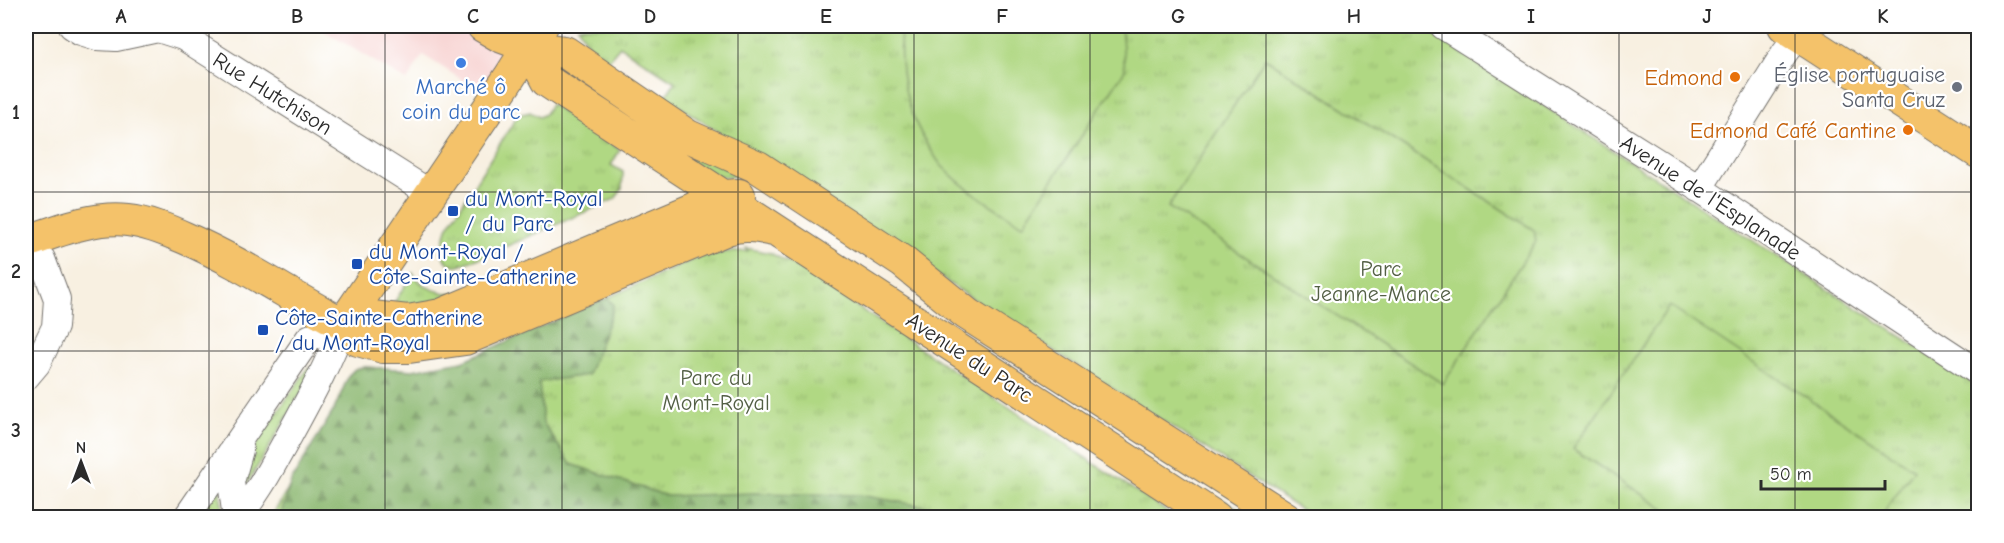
<svg xmlns="http://www.w3.org/2000/svg" width="2004" height="543" font-family="'Comic Neue',sans-serif">
<style>
.built{fill:#f7d0cf}
.grass{fill:url(#grass-tufts);stroke:#6e8257;stroke-width:1.5}
.forest{fill:url(#forest-firs);stroke:#5c724e;stroke-width:1.5}
.pitch{fill:#b0d883;stroke:#6e8257;stroke-width:1.5}
.lines{fill:none;stroke-linecap:round;stroke-linejoin:round}
.minor-casing{stroke:#73706b;stroke-width:28}
.major-casing{stroke:#73706b;stroke-width:34}
.minor{stroke:#fff;stroke-width:26}
.major{stroke:#f4c26a;stroke-width:32}
.grid{fill:none;stroke:#2b2b2b;stroke-width:1.5;stroke-opacity:0.55}
.shop-dot{fill:#3f7fe0;stroke:#fff;stroke-width:2}
.food-dot{fill:#e8710a;stroke:#fff;stroke-width:2}
.worship-dot{fill:#6b7280;stroke:#fff;stroke-width:2}
.transit-dot{fill:#1a4fb4;stroke:#fff;stroke-width:2}
.labels{text-anchor:middle;stroke-width:4.5;stroke-linejoin:round;paint-order:stroke}
.worship-label{font-size:22px;fill:#5b616d;stroke:#fff;text-anchor:end}
.food-label{font-size:22px;fill:#c56008;stroke:#fff;text-anchor:end}
.shop-label{font-size:22px;fill:#366cbe;stroke:#fff}
.street-label{font-size:22px;fill:#2b2b2b;stroke:#fff}
.transit-label{font-size:22px;fill:#164399;stroke:#fff;text-anchor:start}
.park-label{font-size:22px;fill:#535f45;stroke:#fff}
.neatline{fill:none;stroke:#2b2b2b;stroke-width:2}
.grid-label{font-size:20px;text-anchor:middle;font-weight:bold;fill:#2b2b2b}
</style>
<defs>
<pattern id="grass-tufts" width="24" height="20" patternUnits="userSpaceOnUse" patternTransform="scale(1.5)"><rect width="24" height="20" fill="#b0d883"/><path d="M3 7l-1-3M5 7V3M7 7l1-3M15 17l-1-3M17 17v-4M19 17l1-3" fill="none" stroke="#98ba71"/></pattern>
<pattern id="forest-firs" width="22" height="20" patternUnits="userSpaceOnUse" patternTransform="scale(1.5)"><rect width="22" height="20" fill="#8cb871"/><path d="M5 1l3.5 6h-7zM16 11l3.5 6h-7z" fill="#73965d"/></pattern>
</defs>
<rect width="100%" height="100%" fill="#fff"/>
<filter id="ink" filterUnits="userSpaceOnUse"><feTurbulence type="fractalNoise" baseFrequency=".0167" numOctaves="2"/><feDisplacementMap in="SourceGraphic" scale="12" xChannelSelector="R" yChannelSelector="G"/><feConvolveMatrix kernelMatrix="1 2 1 2 8 2 1 2 1" color-interpolation-filters="sRGB"/></filter>
<filter id="wash" filterUnits="userSpaceOnUse"><feTurbulence type="fractalNoise" baseFrequency=".008" numOctaves="4" result="noise"/><feDisplacementMap in="SourceGraphic" scale="24" xChannelSelector="R" yChannelSelector="G"/><feGaussianBlur stdDeviation="1.35" result="paint"/><feColorMatrix in="noise" values="0 0 0 0 0 0 0 0 0 0 0 0 0 0 0 0 0 1.4 0 .05"/><feComposite in="paint" operator="in"/></filter>
<g filter="url(#wash)">
<rect width="100%" height="100%" fill="#f8f0e1"/>
<path class="built" d="M316,26H542L492,99L423,55L407,81Z"/>
<path class="grass" d="M578,26H1420L1978,386V517H1312L958,289L665,97L675,82L620,46L608,60C593,51 584,43 578,26Z
M566,72L739,176L715,177L563,77Z
M551,104L620,150L611,165L623,172L622,189L615,199L482,257L457,266L449,263L444,258L442,250L447,228L518,115L530,112L539,117L545,114Z
M746,248L770,253L794,265L1175,517L271,518L334,410L349,375L355,369L365,367L413,370L463,361L700,257L726,252L748,251Z
M413,273C422,288 436,292 453,294L446,300L391,308Z
M308,368L314,372L244,489L240,485L252,449Z
M219,487L224,515L222,517L195,518Z
M1223,500L1252,517H1239L1220,504Z"/>
<path class="forest" d="M607,298L613,304L612,312L588,375L539,382L543,423L571,464L667,496L755,493L860,495L985,517H280L291,481L334,410L349,375L355,369L365,367L413,370L463,361Z"/>
<path class="pitch" d="M901,26H1121L1125,70L1023,225C996,208 966,191 944,168C938,163 935,155 930,149C905,111 898,70 901,26Z
M1265,58L1534,230L1536,241L1443,384L1168,207Z
M1669,306L1914,469L1881,517H1676L1573,449Z"/>
</g>
<g filter="url(#ink)">
<g class="lines">
<g class="minor-casing">
<path id="minor" d="M72,26L81,32L97,37L116,38L158,29L183,37L430,193
M1443,26L1708,194L1978,372
M1699,189L1785,52L1798,35
M26,244L42,259L57,299L55,327L37,364L26,377
M186,518L309,338L343,324
M236,518L231,482L240,450
M237,518C259,493 273,464 289,436C309,399 329,364 343,324"/>
</g>
<g class="major-casing">
<path id="major" d="M483,26L500,36L529,47L565,52L688,136L758,167L903,262L967,314L1286,518
M1784,26L1978,152
M529,47L547,81L1216,518
M26,242C57,231 94,216 128,220C148,222 167,230 185,238C240,262 290,296 343,324L358,340L383,347H409L465,339L727,229C744,224 756,226 773,230
M343,324L372,317L408,321L441,315L725,196L739,195
M343,324L509,78L542,26"/>
</g>
<use href="#minor" class="minor"/>
<use href="#major" class="major"/>
</g>
</g>
<path class="grid" d="M209,26V518M385,26V518M562,26V518M738,26V518M914,26V518M1090,26V518M1266,26V518M1442,26V518M1619,26V518M1795,26V518M26,192H1978M26,351H1978"/>
<circle class="shop-dot" cx="461" cy="63" r="6"/>
<g class="food-dot">
<circle cx="1735" cy="77" r="6"/>
<circle cx="1908" cy="130" r="6"/>
</g>
<circle class="worship-dot" cx="1957" cy="87" r="6"/>
<g class="transit-dot">
<rect x="447" y="205" width="12" height="12" rx="3"/>
<rect x="351" y="258" width="12" height="12" rx="3"/>
<rect x="257" y="324" width="12" height="12" rx="3"/>
</g>
<g class="labels">
<g class="worship-label">
<text x="1945" y="82">Église portuguaise<tspan x="1945" dy="25">Santa Cruz</tspan></text>
</g>
<g class="food-label">
<text x="1723" y="85">Edmond</text>
<text x="1896" y="138">Edmond Café Cantine</text>
</g>
<g class="shop-label">
<text x="461" y="94">Marché ô<tspan x="461" dy="25">coin du parc</tspan></text>
</g>
<g class="street-label">
<text transform="translate(273 93) rotate(32)" y="8">Rue Hutchison</text>
<text transform="translate(1711 197) rotate(33)" y="8">Avenue de l'Esplanade</text>
<text transform="translate(970 357) rotate(33)" y="8">Avenue du Parc</text>
</g>
<g class="transit-label">
<text x="465" y="206">du Mont-Royal<tspan x="465" dy="25">/ du Parc</tspan></text>
<text x="369" y="259">du Mont-Royal /<tspan x="369" dy="25">Côte-Sainte-Catherine</tspan></text>
<text x="275" y="325">Côte-Sainte-Catherine<tspan x="275" dy="25">/ du Mont-Royal</tspan></text>
</g>
<g class="park-label">
<text x="1381" y="276">Parc<tspan x="1381" dy="25">Jeanne-Mance</tspan></text>
<text x="716" y="385">Parc du<tspan x="716" dy="25">Mont-Royal</tspan></text>
</g>
</g>
<rect width="2004" height="543" fill="none" stroke="#fff" stroke-width="66"/>
<g transform="translate(81 462)" stroke="#ffffff" stroke-width="4.5" paint-order="stroke">
<path d="M0-4.5L10 22L0 15L-10 22Z" fill="#2b2b2b"/>
<text y="-9" font-size="16" font-weight="bold" text-anchor="middle" fill="#2b2b2b">N</text>
</g>
<path d="M1761 480v9h124v-9" fill="none" stroke="#2b2b2b" stroke-width="3"/>
<text x="1770" y="480" font-size="18" fill="#2b2b2b" stroke="#ffffff" stroke-width="4.5" paint-order="stroke">50 m</text>
<rect x="33" y="33" width="1938" height="477" class="neatline"/>
<g class="grid-label">
<text x="121" y="23">A</text>
<text x="297" y="23">B</text>
<text x="473" y="23">C</text>
<text x="650" y="23">D</text>
<text x="826" y="23">E</text>
<text x="1002" y="23">F</text>
<text x="1178" y="23">G</text>
<text x="1354" y="23">H</text>
<text x="1531" y="23">I</text>
<text x="1707" y="23">J</text>
<text x="1883" y="23">K</text>
<text x="16" y="119">1</text>
<text x="16" y="278">2</text>
<text x="16" y="437">3</text>
</g>
</svg>
